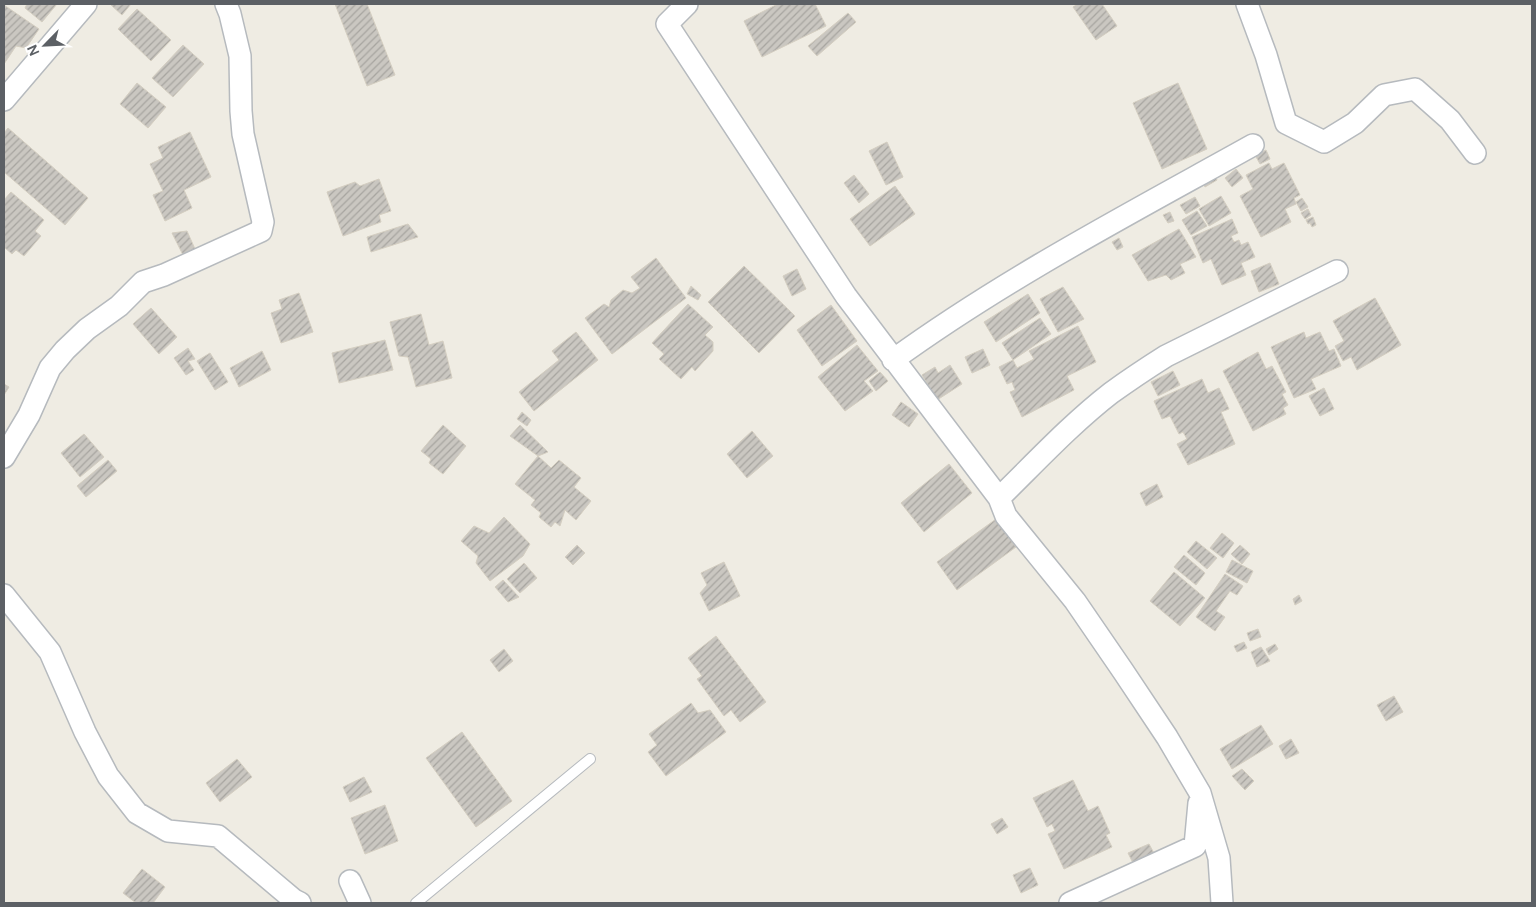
<svg xmlns="http://www.w3.org/2000/svg" width="1536" height="907" font-family="'DM Sans',sans-serif">
<style>
.building{fill:url(#building-hatch);stroke:#d4cec1}
.lines{fill:none;stroke-linecap:round;stroke-linejoin:round}
.lane-casing{stroke:#b6babe;stroke-width:12}
.street-casing{stroke:#b6babe;stroke-width:24}
.lane{stroke:#fff;stroke-width:10}
.street{stroke:#fff;stroke-width:21}
</style>
<defs>
<pattern id="building-hatch" width="6" height="6" patternUnits="userSpaceOnUse" patternTransform="scale(1.25)"><rect width="6" height="6" fill="#cac7c1"/><path d="M-1 1l2-2M0 6l6-6M5 7l2-2" fill="none" stroke="#a7a5a0"/></pattern>
</defs>
<rect width="100%" height="100%" fill="#efece3"/>
<path class="building" d="M27,4H57L42,22L25,8Z
M113,4H131L122,15L111,5Z
M335,4H367L395,75L367,86Z
M778,4H815L826,26L762,57L744,21Z
M1078,4H1102L1117,26L1096,40L1073,7Z
M4,5L39,29L26,48L16,46L4,64Z
M137,9L171,40L151,61L118,29Z
M848,13L856,22L817,56L808,46Z
M183,45L204,64L173,97L152,78Z
M137,83L166,107L148,128L120,104Z
M1178,83L1207,149L1162,169L1133,103Z
M8,128L88,198L65,225L4,172V133Z
M190,132L211,177L184,190L192,208L165,221L153,195L163,191L150,164L163,158L158,147Z
M887,142L903,177L886,185L869,151Z
M1266,150L1270,159L1260,164L1255,155Z
M1269,163L1272,169L1284,163L1300,195L1294,198L1296,204L1285,209L1291,222L1261,237L1240,196L1253,189L1246,175Z
M1236,169L1243,178L1232,187L1225,178Z
M1214,174L1217,180L1205,187L1202,181Z
M854,175L869,194L859,203L844,183Z
M379,179L391,211L379,215L381,222L343,236L327,192L355,182L360,186Z
M895,186L915,214L870,246L850,219Z
M11,192L44,220L35,231L41,236L24,256L16,250L12,254L4,247V200Z
M1221,196L1231,213L1209,226L1199,209Z
M1195,197L1200,206L1186,214L1180,205Z
M1302,198L1308,207L1301,211L1296,202Z
M1308,209L1311,215L1305,219L1301,213Z
M1197,211L1207,226L1191,235L1182,220Z
M1170,212L1174,221L1168,223L1163,215Z
M1313,217L1316,225L1312,227L1310,223L1308,224L1306,220Z
M1232,219L1238,233L1231,236L1234,242L1239,240L1241,245L1248,242L1255,257L1241,263L1246,275L1222,285L1211,259L1203,263L1192,237Z
M408,224L418,237L371,252L367,237Z
M1179,229L1196,257L1180,264L1185,273L1171,280L1166,275L1148,281L1132,255Z
M187,231L195,249L183,255L172,233Z
M1119,238L1123,247L1117,250L1112,242Z
M656,258L686,298L612,354L585,318L604,304L609,307L611,300L623,290L632,293L640,288L631,277Z
M1270,263L1279,284L1259,292L1251,271Z
M744,266L795,316L759,353L708,302Z
M797,269L806,289L792,296L783,276Z
M691,286L701,295L698,300L687,294Z
M1063,287L1084,319L1058,332L1040,299Z
M299,293L313,332L281,343L271,313L282,309L279,300Z
M1028,294L1040,313L996,342L984,322Z
M1375,298L1401,345L1357,370L1351,357L1343,361L1335,346L1344,341L1333,321Z
M688,304L713,327L705,335L713,342V351L695,371L692,367L681,379L659,359L664,354L652,343Z
M831,305L857,341L822,366L797,330Z
M151,308L177,337L159,354L133,324Z
M421,314L429,345L443,341L452,378L416,387L408,357L399,356L390,322Z
M1040,318L1051,334L1013,360L1002,343Z
M1078,326L1096,362L1067,376L1074,390L1022,417L1010,392L1015,390L1012,382L1007,384L999,367L1013,360L1017,368L1034,359L1029,351Z
M576,332L598,360L534,411L519,392L559,360L552,351Z
M1304,332L1306,338L1320,332L1329,351L1334,349L1341,366L1311,379L1316,389L1294,398L1271,347Z
M385,340L393,370L339,383L332,353Z
M857,345L878,371L864,381L873,391L845,411L818,377Z
M188,348L195,359L188,361L194,370L186,375L174,358Z
M983,349L990,365L972,373L965,357Z
M262,351L271,370L239,387L230,368Z
M1258,352L1266,369L1272,366L1286,392L1282,394L1288,405L1283,408L1286,414L1253,431L1223,371Z
M210,353L228,382L215,390L197,361Z
M950,365L962,384L937,400L922,375L935,367L938,373Z
M1173,371L1180,385L1158,396L1151,382Z
M880,372L888,381L876,391L869,381Z
M1202,379L1208,393L1219,388L1229,409L1221,412L1235,444L1188,465L1177,444L1187,439L1183,432L1179,434L1170,416L1162,419L1154,401Z
M4,384L9,387L4,395Z
M1324,388L1334,409L1320,416L1309,396Z
M901,402L918,414L909,427L892,415Z
M522,412L531,420L527,426L517,419Z
M443,425L466,446L443,474L429,463L431,459L421,451Z
M520,425L548,452L538,456L510,436Z
M752,431L773,456L747,478L727,454Z
M84,434L104,457L80,477L61,453Z
M538,456L551,468L559,460L581,478L574,487L591,501L576,520L565,510L560,526L555,522L551,527L539,517L541,513L531,505L535,500L515,484Z
M108,460L117,471L86,497L77,486Z
M949,464L972,493L924,532L901,503Z
M1157,484L1163,497L1146,506L1140,493Z
M504,517L530,544L523,556L490,581L476,563L478,556L461,541L474,526L489,533Z
M996,519L1016,547L957,590L937,562Z
M1222,533L1234,543L1223,558L1210,548Z
M1196,541L1217,558L1207,569L1187,552Z
M577,545L585,553L573,565L565,557Z
M1240,545L1250,554L1242,564L1231,554Z
M1184,555L1205,573L1196,585L1174,567Z
M1232,560L1253,571L1247,583L1226,572Z
M724,562L740,596L709,611L700,593L707,585L701,573Z
M524,563L537,578L520,593L507,579Z
M1174,572L1205,598L1180,626L1150,601Z
M1225,574L1243,586L1237,595L1230,591L1216,611L1225,617L1215,631L1196,617Z
M503,580L519,597L508,602L495,587Z
M1299,595L1302,601L1295,605L1293,599Z
M1258,629L1261,637L1250,641L1247,633Z
M716,636L766,702L740,722L731,710L724,716L697,679L702,676L688,658Z
M1244,642L1247,648L1237,652L1234,646Z
M1275,644L1278,649L1269,655L1266,649Z
M1261,647L1270,661L1257,667L1251,652Z
M504,649L513,661L499,672L490,660Z
M1394,696L1403,712L1386,721L1377,705Z
M691,703L698,713L710,710L726,732L666,776L648,752L657,745L649,734Z
M1261,725L1273,744L1232,769L1220,749Z
M462,732L512,801L476,827L426,758Z
M1291,739L1299,753L1286,759L1279,746Z
M237,759L252,777L220,802L206,783Z
M1242,769L1254,781L1245,790L1232,776Z
M364,777L372,792L350,802L343,787Z
M1073,780L1088,811L1098,806L1110,833L1106,835L1112,847L1064,869L1048,834L1055,831L1052,824L1047,827L1033,798Z
M385,805L398,841L365,854L351,818Z
M1002,818L1008,827L997,834L991,824Z
M1149,844L1155,855L1134,865L1128,853Z
M1030,868L1038,885L1021,893L1013,875Z
M142,869L165,887L153,903H136L123,893Z"/>
<g class="lines">
<g class="lane-casing">
<path id="lane" d="M416,903L590,759"/>
</g>
<g class="street-casing">
<path id="street" d="M687,4L667,24L846,296L999,498L1006,516L1075,601L1123,671L1167,737L1200,793L1219,858L1222,903
M1247,4L1266,55L1286,123L1324,142L1355,123L1384,95L1415,89L1450,120L1475,153
M4,100L86,4
M893,360C1006,278 1131,213 1253,145
M4,457L29,415L50,368L65,350L87,329L119,306L143,282L164,275L261,231L263,222L243,134L241,111L240,56L230,14L226,4
M999,498C1035,463 1071,424 1111,393C1129,380 1147,368 1166,356L1337,271
M4,595L50,652L85,732L108,776L137,813L168,831L218,836L294,900L300,903
M350,881L360,903
M1070,903L1195,846L1199,803"/>
</g>
<use href="#lane" class="lane"/>
<use href="#street" class="street"/>
</g>
<rect width="1536" height="907" fill="none" stroke="#5c6065" stroke-width="10"/>
<g transform="translate(45 45) rotate(246)" stroke="#ffffff" stroke-width="4" paint-order="stroke">
<path d="M0-4L9 19L0 12L-9 19Z" fill="#5c6065"/>
<text y="-8" font-size="14" font-weight="bold" text-anchor="middle" fill="#5c6065">N</text>
</g>
</svg>
